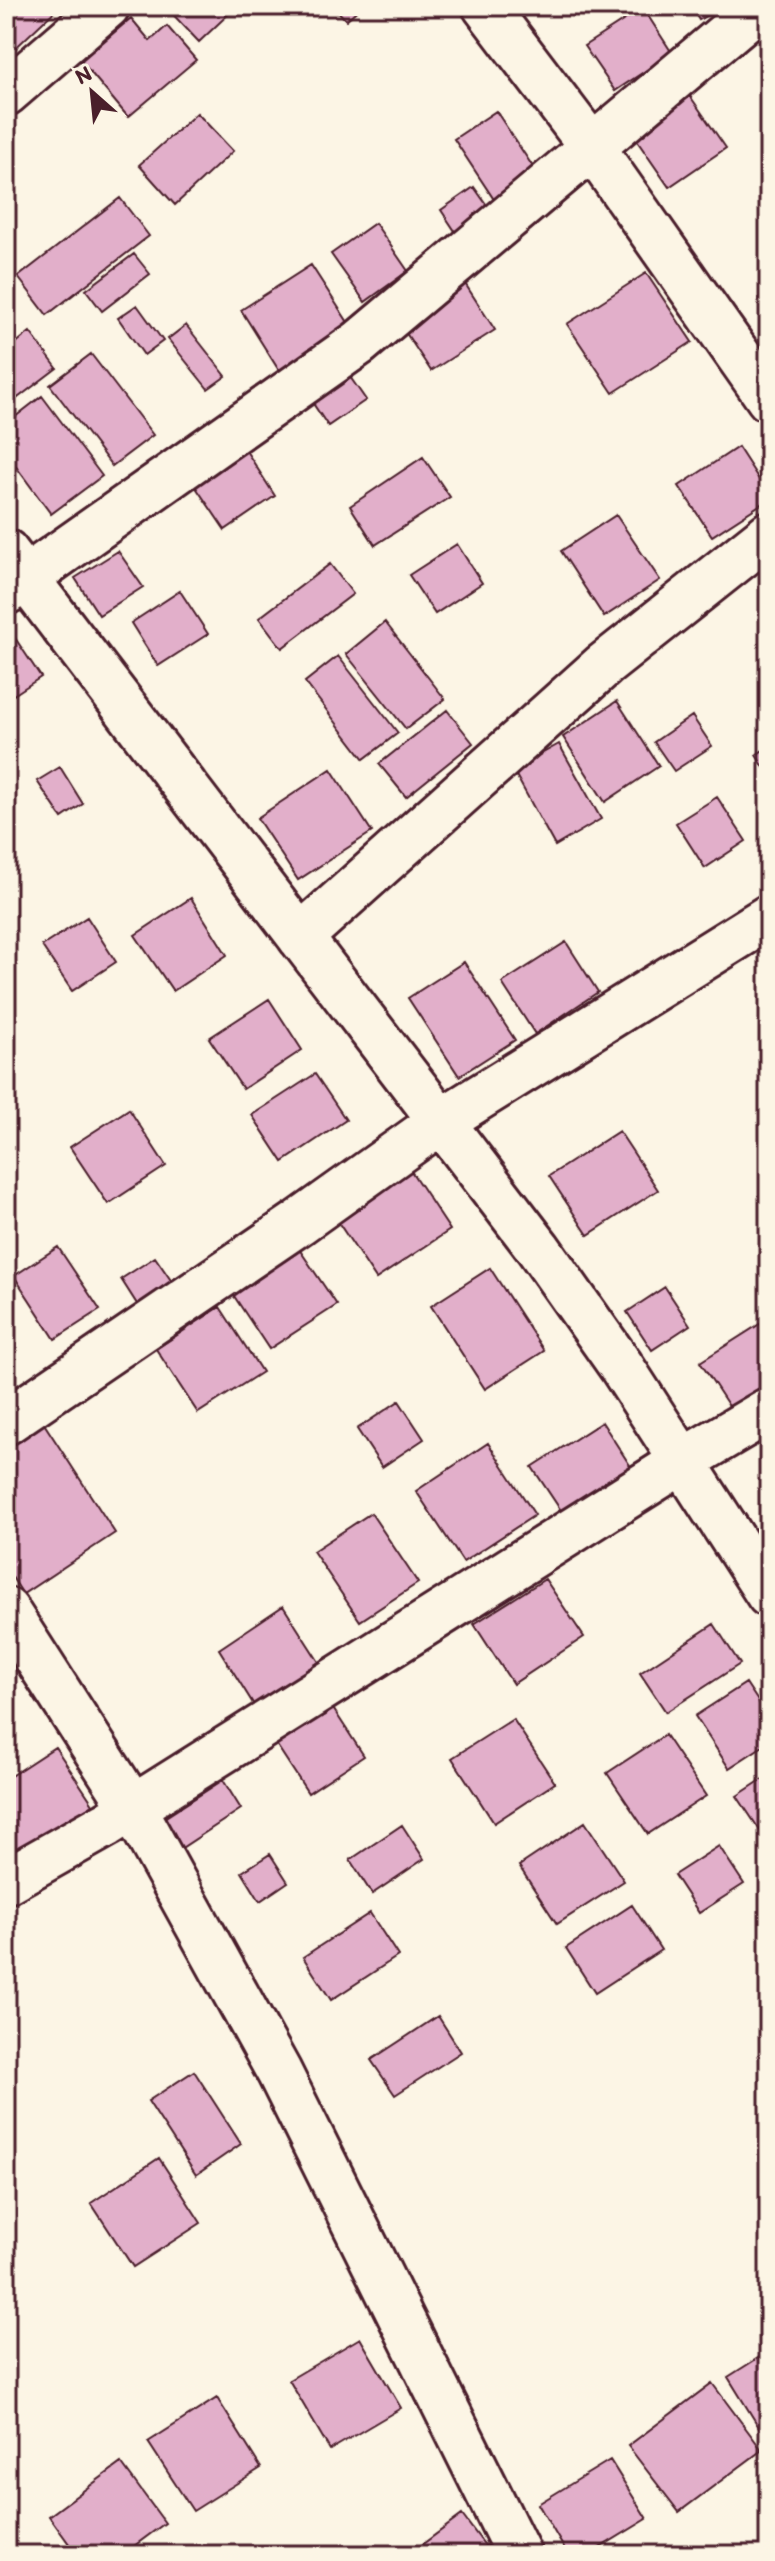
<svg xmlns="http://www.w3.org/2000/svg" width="775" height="2561" font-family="Itim,sans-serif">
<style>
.building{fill:#e2afca;stroke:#4a1f2b;stroke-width:2}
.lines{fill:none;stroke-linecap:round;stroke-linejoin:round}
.minor-casing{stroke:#4a1f2b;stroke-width:50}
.minor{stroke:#fcf5e5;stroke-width:44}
</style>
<rect width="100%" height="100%" fill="#fcf5e5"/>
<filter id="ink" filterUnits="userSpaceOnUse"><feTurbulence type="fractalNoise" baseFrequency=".0125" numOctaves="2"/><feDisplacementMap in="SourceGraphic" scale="16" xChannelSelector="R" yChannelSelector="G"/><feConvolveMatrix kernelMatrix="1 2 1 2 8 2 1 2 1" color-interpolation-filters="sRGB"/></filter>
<g filter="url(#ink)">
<path class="building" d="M6,6H60L6,57Z
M165,6H237L199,42Z
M333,6H362L346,20Z
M690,6H721L699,20Z
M643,8L672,53L615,91L584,46Z
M131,18L150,41L167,26L196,60L128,117L81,61Z
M690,96L726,148L669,187L633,135Z
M496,111L537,173L495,201L454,139Z
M197,113L233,151L175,205L139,165Z
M474,187L491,211L457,234L441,210Z
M120,198L149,236L47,315L18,277Z
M375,223L408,271L365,302L331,254Z
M134,254L150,274L102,311L86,290Z
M311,265L351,327L280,372L241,310Z
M646,273L692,342L613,393L567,324Z
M464,282L495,330L431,371L400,324Z
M137,305L163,341L144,355L118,318Z
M186,325L226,376L208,389L168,339Z
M30,332L57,368L6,407V351Z
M91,354L153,435L112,466L50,385Z
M348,374L366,400L328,426L310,399Z
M42,396L102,476L51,514L6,453V424Z
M243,446L275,496L225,530L191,480Z
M738,447L769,495V499L712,536L679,486Z
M423,457L450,497L375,545L350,506Z
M616,515L660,580L604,617L561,551Z
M457,544L482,583L435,614L409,575Z
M118,551L143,587L99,615L75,578Z
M330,564L353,594L282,648L259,618Z
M180,591L208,634L158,666L131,623Z
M385,622L445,699L406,729L346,654Z
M11,632L41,677L6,700V635Z
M338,656L398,733L364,759L305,682Z
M617,701L659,766L605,802L563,737Z
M447,710L473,743L406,797L379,764Z
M692,716L712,746L674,771L654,742Z
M559,744L601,819L555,846L513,770Z
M769,746V775L756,755Z
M60,767L83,804L62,818L37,781Z
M331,769L372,832L298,880L257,818Z
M717,797L746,841L705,868L676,823Z
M191,898L227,955L173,991L135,935Z
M87,917L116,962L72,991L42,946Z
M566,942L598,992L535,1034L502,983Z
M464,962L515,1040L459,1076L408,998Z
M269,999L302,1050L243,1089L209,1038Z
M315,1074L346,1120L283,1162L252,1115Z
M129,1109L166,1166L108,1204L70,1147Z
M619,1131L658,1190L588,1235L549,1176Z
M411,1171L450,1230L376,1279L336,1219Z
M297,1246L337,1305L269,1349L230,1290Z
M58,1247L100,1310L55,1339L14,1276Z
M155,1257L179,1292L144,1315L121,1279Z
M490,1268L544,1351L485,1389L431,1306Z
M665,1287L690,1325L652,1350L627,1312Z
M220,1307L262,1372L198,1413L156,1349Z
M763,1322L769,1332V1392L734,1414L700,1362Z
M399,1401L424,1439L382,1467L357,1429Z
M41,1419L115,1533L23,1594L6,1568V1443Z
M602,1422L633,1470L564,1515L532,1467Z
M488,1443L535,1515L463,1562L416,1491Z
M371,1513L418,1583L360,1621L313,1551Z
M545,1579L584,1637L513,1684L474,1624Z
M283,1606L319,1662L254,1705L219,1649Z
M714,1624L740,1664L666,1712L640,1673Z
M746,1683L769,1718V1742L729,1768L695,1716Z
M332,1707L364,1756L308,1793L276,1744Z
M513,1719L555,1783L494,1823L452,1758Z
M665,1735L706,1796L648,1834L607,1773Z
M55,1747L93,1804L17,1854L6,1837V1779Z
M769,1775V1844L737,1796Z
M223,1780L241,1809L177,1851L158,1822Z
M585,1822L624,1881L557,1924L519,1866Z
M402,1825L424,1859L372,1894L350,1860Z
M719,1846L744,1884L699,1913L674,1875Z
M270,1854L288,1882L260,1901L242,1872Z
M632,1905L661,1950L595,1993L566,1948Z
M370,1913L398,1956L331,2000L303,1957Z
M438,2016L461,2052L395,2095L371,2060Z
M194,2071L241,2144L196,2175L148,2101Z
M159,2158L201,2223L133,2267L91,2203Z
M360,2338L401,2408L330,2450L289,2380Z
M769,2351V2435L765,2437L728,2377Z
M712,2383L762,2450L679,2512L628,2446Z
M217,2398L261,2468L193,2511L148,2442Z
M610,2460L647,2519L588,2555H568L538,2504Z
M121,2463L165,2523L122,2555H77L49,2516Z
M462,2515L492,2555H408Z"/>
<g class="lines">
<g class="minor-casing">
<path id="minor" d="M485,6L592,147L769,399
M6,93L107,6
M6,552L538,1248L621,1366L769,1595
M6,592L359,343L760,6
M300,937L604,665L769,534
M6,1422L300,1222L440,1122L769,917
M6,1610L133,1808L279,2072L519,2555
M6,1881L107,1824L683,1461L769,1410"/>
</g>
<use href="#minor" class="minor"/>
</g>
</g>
<rect width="775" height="2561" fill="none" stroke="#fcf5e5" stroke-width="32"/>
<rect x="16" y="16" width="743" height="2529" fill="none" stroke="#4a1f2b" stroke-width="3" filter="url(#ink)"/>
<g transform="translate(92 92) rotate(333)" stroke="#fcf5e5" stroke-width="6" paint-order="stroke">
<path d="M0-6L14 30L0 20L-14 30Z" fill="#4a1f2b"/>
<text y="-12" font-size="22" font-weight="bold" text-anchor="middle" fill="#4a1f2b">N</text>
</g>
</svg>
